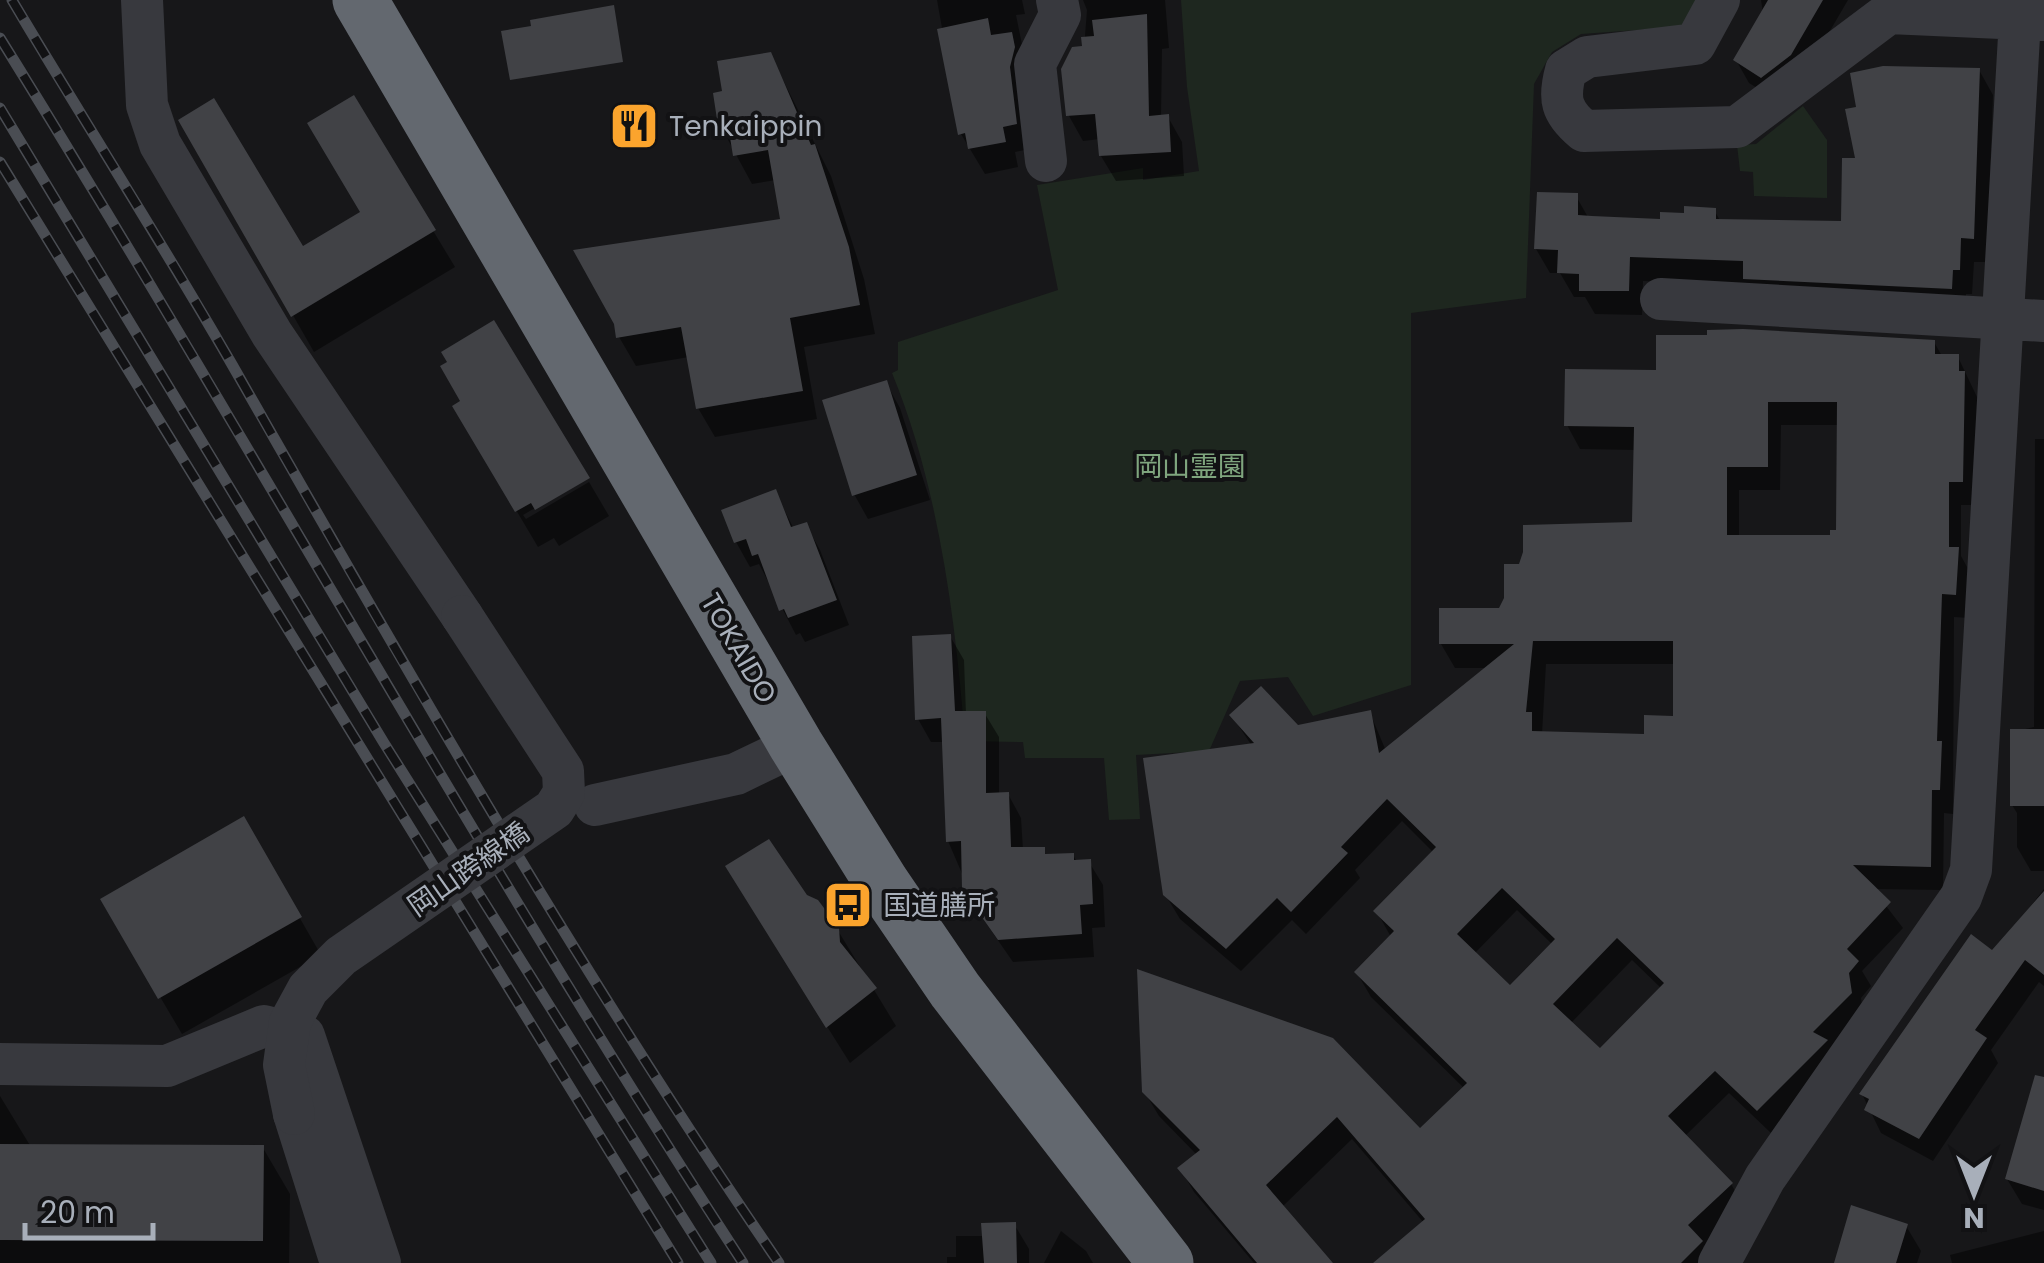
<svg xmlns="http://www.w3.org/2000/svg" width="2044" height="1263" font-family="Poppins,'Noto Sans JP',sans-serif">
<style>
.green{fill:#1e271f}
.shadow{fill:#0007;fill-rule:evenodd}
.building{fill:#414246;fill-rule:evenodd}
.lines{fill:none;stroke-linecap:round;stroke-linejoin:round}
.street{stroke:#38393e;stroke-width:42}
.highway{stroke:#63686f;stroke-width:55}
.rail-casing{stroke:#4a4d53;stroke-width:11}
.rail{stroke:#121214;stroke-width:8;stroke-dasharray:22;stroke-linecap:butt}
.street-bridge{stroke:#38393e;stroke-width:42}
.labels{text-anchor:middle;stroke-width:8;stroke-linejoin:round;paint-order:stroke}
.poi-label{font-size:28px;fill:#a8afba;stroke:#121214;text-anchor:start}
.park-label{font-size:28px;fill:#7fa57e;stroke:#121214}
.street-label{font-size:28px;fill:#a8afba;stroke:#121214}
</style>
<rect width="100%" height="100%" fill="#171719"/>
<path class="green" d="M1181,0H1697L1681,27L1581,34L1552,52L1534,84L1526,298L1411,313V685L1313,716L1288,677L1240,681L1209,751L1136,755L1140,819L1109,820L1104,758H1025L1023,742L965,741C956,621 938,484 892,373L898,370V342L1058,290L1037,185L1143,168V180L1199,171L1187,87Z
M1803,106L1827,140V198L1754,196L1753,172L1740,171L1737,145L1756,144Z"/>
<path class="shadow" d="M937,0H1022L1025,14L1016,15L1028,74L1030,149L1015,152L1018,167L985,174L961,134Z
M1083,0H1165L1169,48L1162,49L1161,117H1168L1182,142L1184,176L1116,181L1101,156L1100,139L1083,141L1069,116L1084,48L1087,10Z
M1761,0H1848L1803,77L1775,99L1749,83L1736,60L1763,13Z
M770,54L831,176L864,279L875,334L804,347L817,419L715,437L698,408L689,357L636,366L619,337L783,221L776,180L752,184L720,125L725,93Z
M1979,70L1993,95L1987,262H1974L1972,294H1966L1965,313L1749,284L1643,281L1642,315L1595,314L1585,297H1574L1560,273H1550L1536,249L1576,196L1589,219L1662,221L1714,210L1721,222L1843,224L1858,161Z
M353,98L455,267L314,352L182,121L302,249L363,213Z
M1934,342L1942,356L1958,357L1977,397L1976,505H1961V556L1971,574L1969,618L1954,617L1953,814L1944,813L1943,890L1873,889L1903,928L1862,971L1871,986L1861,998L1864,1018L1771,1133L1729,1093L1685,1136L1731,1184L1745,1208L1703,1247L1713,1263H1377L1424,1223L1352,1139L1282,1207L1330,1263H1254L1194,1192L1180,1168L1197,1155L1159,1116L1144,1091L1139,972L1420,1132L1465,1089L1371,997L1357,973L1391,937L1377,912L1434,853L1402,821L1355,870L1360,878L1306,934L1292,920L1241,971L1180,919L1165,894L1252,746L1232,716L1297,727L1370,713L1386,751L1489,668H1455L1441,644L1500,611L1521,566L1634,525L1636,450L1580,449L1567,425L1658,373ZM1781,425H1840L1839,533L1833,538H1739V490H1780ZM1546,664H1676V719L1646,736L1542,734ZM1517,910L1553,945L1510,989L1474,954ZM1632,960L1662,989L1600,1051L1570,1024Z
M886,383L900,408L930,500L868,519L854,494Z
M455,407L586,478L523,515L526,519L589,482L609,516L559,546L554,538L538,547Z
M2035,439H2044V871H2031L2017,847V813L2012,805V732L2034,727Z
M775,492L794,529L806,525L820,550L849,625L805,642L800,633L796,635L759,564L750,567L736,542Z
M950,636L964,660L966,714H985L999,737V795L1008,794L1021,818L1023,850H1043L1047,857L1073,855L1077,862H1089L1103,885L1105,927L1092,928L1094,957L1013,962L979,913L948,841L944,742H931L918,719Z
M243,819L321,955L182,1034L103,900Z
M2044,889V986L2039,982L1991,1050L1998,1063L1933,1161L1881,1133L1862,1094L1993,954Z
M806,897L837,929L896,1026L850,1063L750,904Z
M0,1096L31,1147L263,1148L290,1194L289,1263H0Z
M2044,1118V1210L2022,1204L2007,1179Z
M1014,1224L1029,1249V1263H947V1257H956V1236H984Z
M1906,1226L1921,1251L1917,1263H1836Z
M1061,1231L1086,1251L1093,1263H1044Z
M2044,1231V1263H1952L1950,1255Z"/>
<path class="building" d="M1768,0H1823L1791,55L1761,78L1733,60Z
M614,5L623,62L510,80L501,31L531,26L530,20Z
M1147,14L1149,116L1169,114L1171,152L1099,156L1095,114L1066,116L1061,69L1072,47L1082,46L1081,37L1094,36L1092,20Z
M988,18L991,35L1012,32L1015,47L1010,67L1017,124L1003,127L1006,142L968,149L965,133L958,135L937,29Z
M771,52L811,145L815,144L849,247L860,305L790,318L803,391L696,409L681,327L616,338L614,324L573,250L780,219L768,150L733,156L728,125L718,126L713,93L722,91L717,61Z
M1883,66L1980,68L1974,239L1961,238L1960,270H1953L1952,289L1743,279V261L1630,257L1629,291H1579V274L1557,273L1558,250L1534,249L1537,192L1578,193V215L1592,216L1660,219V212L1684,213V206L1716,208V219L1841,221L1842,158H1855L1845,109L1856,107L1850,73Z
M354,95L436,230L291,317L178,120L214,98L303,246L360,212L307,123Z
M494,320L590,478L535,510L531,503L515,512L452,406L460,401L440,366L447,362L441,352Z
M1743,329L1935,340V354H1959V371H1965L1963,482H1949V547H1959L1956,595L1942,594L1937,741H1942L1940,790H1932L1931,867L1853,865L1891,902L1847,949L1859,961L1849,973L1852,993L1813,1032L1828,1040L1757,1111L1715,1071L1668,1116L1733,1183L1688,1225L1703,1241L1681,1263H1373L1425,1219L1337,1117L1266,1185L1333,1263H1257L1177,1168L1200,1150L1142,1092L1137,969L1333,1038L1420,1128L1467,1083L1354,972L1394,931L1373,911L1436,847L1387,799L1341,847L1348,853L1291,912L1277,898L1226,949L1163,895L1143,758L1254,743L1229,715L1261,686L1298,725L1371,710L1379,753L1514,644H1439V608H1499L1504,598V564H1519L1523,552V525L1632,522L1634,427L1564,426L1565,369L1656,370V335H1707V330ZM1768,402H1837L1836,530H1830V535H1727V467H1768ZM1533,641H1673V716L1644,715V734L1532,731V712H1526ZM1502,888L1555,939L1510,985L1457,934ZM1617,938L1664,983L1600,1048L1553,1004Z
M887,380L917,475L852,496L822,400Z
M776,489L791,527L807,522L837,600L788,618L784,609L779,611L758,554L752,556L746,539L734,543L721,510Z
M951,634L955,711H986V793L1009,792L1011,847H1045V854L1074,853V860L1091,859L1093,904L1080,905L1082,934L998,940L962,889L961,841L946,842L941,718L915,720L912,636Z
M2010,729H2044V806H2010Z
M244,816L302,917L158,999L100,899Z
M769,839L807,895L818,900L839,928L840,942L877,988L826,1028L725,866Z
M2044,891V975L2025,960L1975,1030L1987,1038L1919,1139L1864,1110L1869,1099L1859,1094L1971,934L1992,950Z
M2035,1075L2044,1077V1191L2005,1179Z
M0,1144L264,1145L263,1241L0,1240Z
M1851,1205L1908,1224L1896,1263H1834Z
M1016,1222L1017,1263H984L981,1223Z"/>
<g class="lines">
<path class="street" d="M142,0L147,105L160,144L272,334L462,616
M1719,0L1695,44L1587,57L1566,70C1558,99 1561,112 1584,131L1737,127L1889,13L2044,20
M1046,161L1035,64L1060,15L1057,0
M1661,299L2044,321
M595,805L736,774L796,745
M0,1064L167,1066L264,1026L304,1036L380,1263
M294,1114L341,1263
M1719,1263L1765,1178L1961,897L1971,870L2020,19"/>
<path class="highway" d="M360,0L796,745L882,883L955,990L1166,1263"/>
<g class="rail-casing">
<path id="rail" d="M12,0C85,123 163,244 234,368C407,671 581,975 779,1263
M0,38C252,444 482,863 743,1263
M0,108L384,743L711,1263
M0,162L678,1263"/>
</g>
<use href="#rail" class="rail"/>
<path class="street-bridge" d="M294,1114L284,1065L290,1022L308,989L341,956L554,809L564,793L563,771L462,616"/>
</g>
<defs>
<g id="restaurant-square" transform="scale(2.5)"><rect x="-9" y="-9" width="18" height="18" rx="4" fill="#fba42d" stroke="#121214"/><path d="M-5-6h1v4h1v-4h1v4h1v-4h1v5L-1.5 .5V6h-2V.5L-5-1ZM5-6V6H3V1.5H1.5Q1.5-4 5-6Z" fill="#111"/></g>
<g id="bus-square" transform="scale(2.5)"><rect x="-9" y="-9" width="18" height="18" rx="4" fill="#fba42d" stroke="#121214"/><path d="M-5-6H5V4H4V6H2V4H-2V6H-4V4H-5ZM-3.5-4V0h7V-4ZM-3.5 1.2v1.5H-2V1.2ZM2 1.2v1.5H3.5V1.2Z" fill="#111"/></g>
</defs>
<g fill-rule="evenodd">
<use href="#restaurant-square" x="634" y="126"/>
<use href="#bus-square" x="848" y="905"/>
</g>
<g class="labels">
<g class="poi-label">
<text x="669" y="136">Tenkaippin</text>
<text x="883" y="915">国道膳所</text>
</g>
<g class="park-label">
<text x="1190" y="476">岡山霊園</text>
</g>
<g class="street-label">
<text transform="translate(739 648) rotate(60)" y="10">TOKAIDO</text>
<text transform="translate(468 869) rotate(-35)" y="10">岡山跨線橋</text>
</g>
</g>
<g transform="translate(1974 1193) rotate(180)" stroke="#121214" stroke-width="8" paint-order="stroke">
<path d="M0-8L18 38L0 25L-18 38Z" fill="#a8afba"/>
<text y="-15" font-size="28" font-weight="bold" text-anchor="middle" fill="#a8afba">N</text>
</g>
<path d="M25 1223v15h128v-15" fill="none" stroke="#a8afba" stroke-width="5"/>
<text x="40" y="1223" font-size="30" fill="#a8afba" stroke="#121214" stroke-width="8" paint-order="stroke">20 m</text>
</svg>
